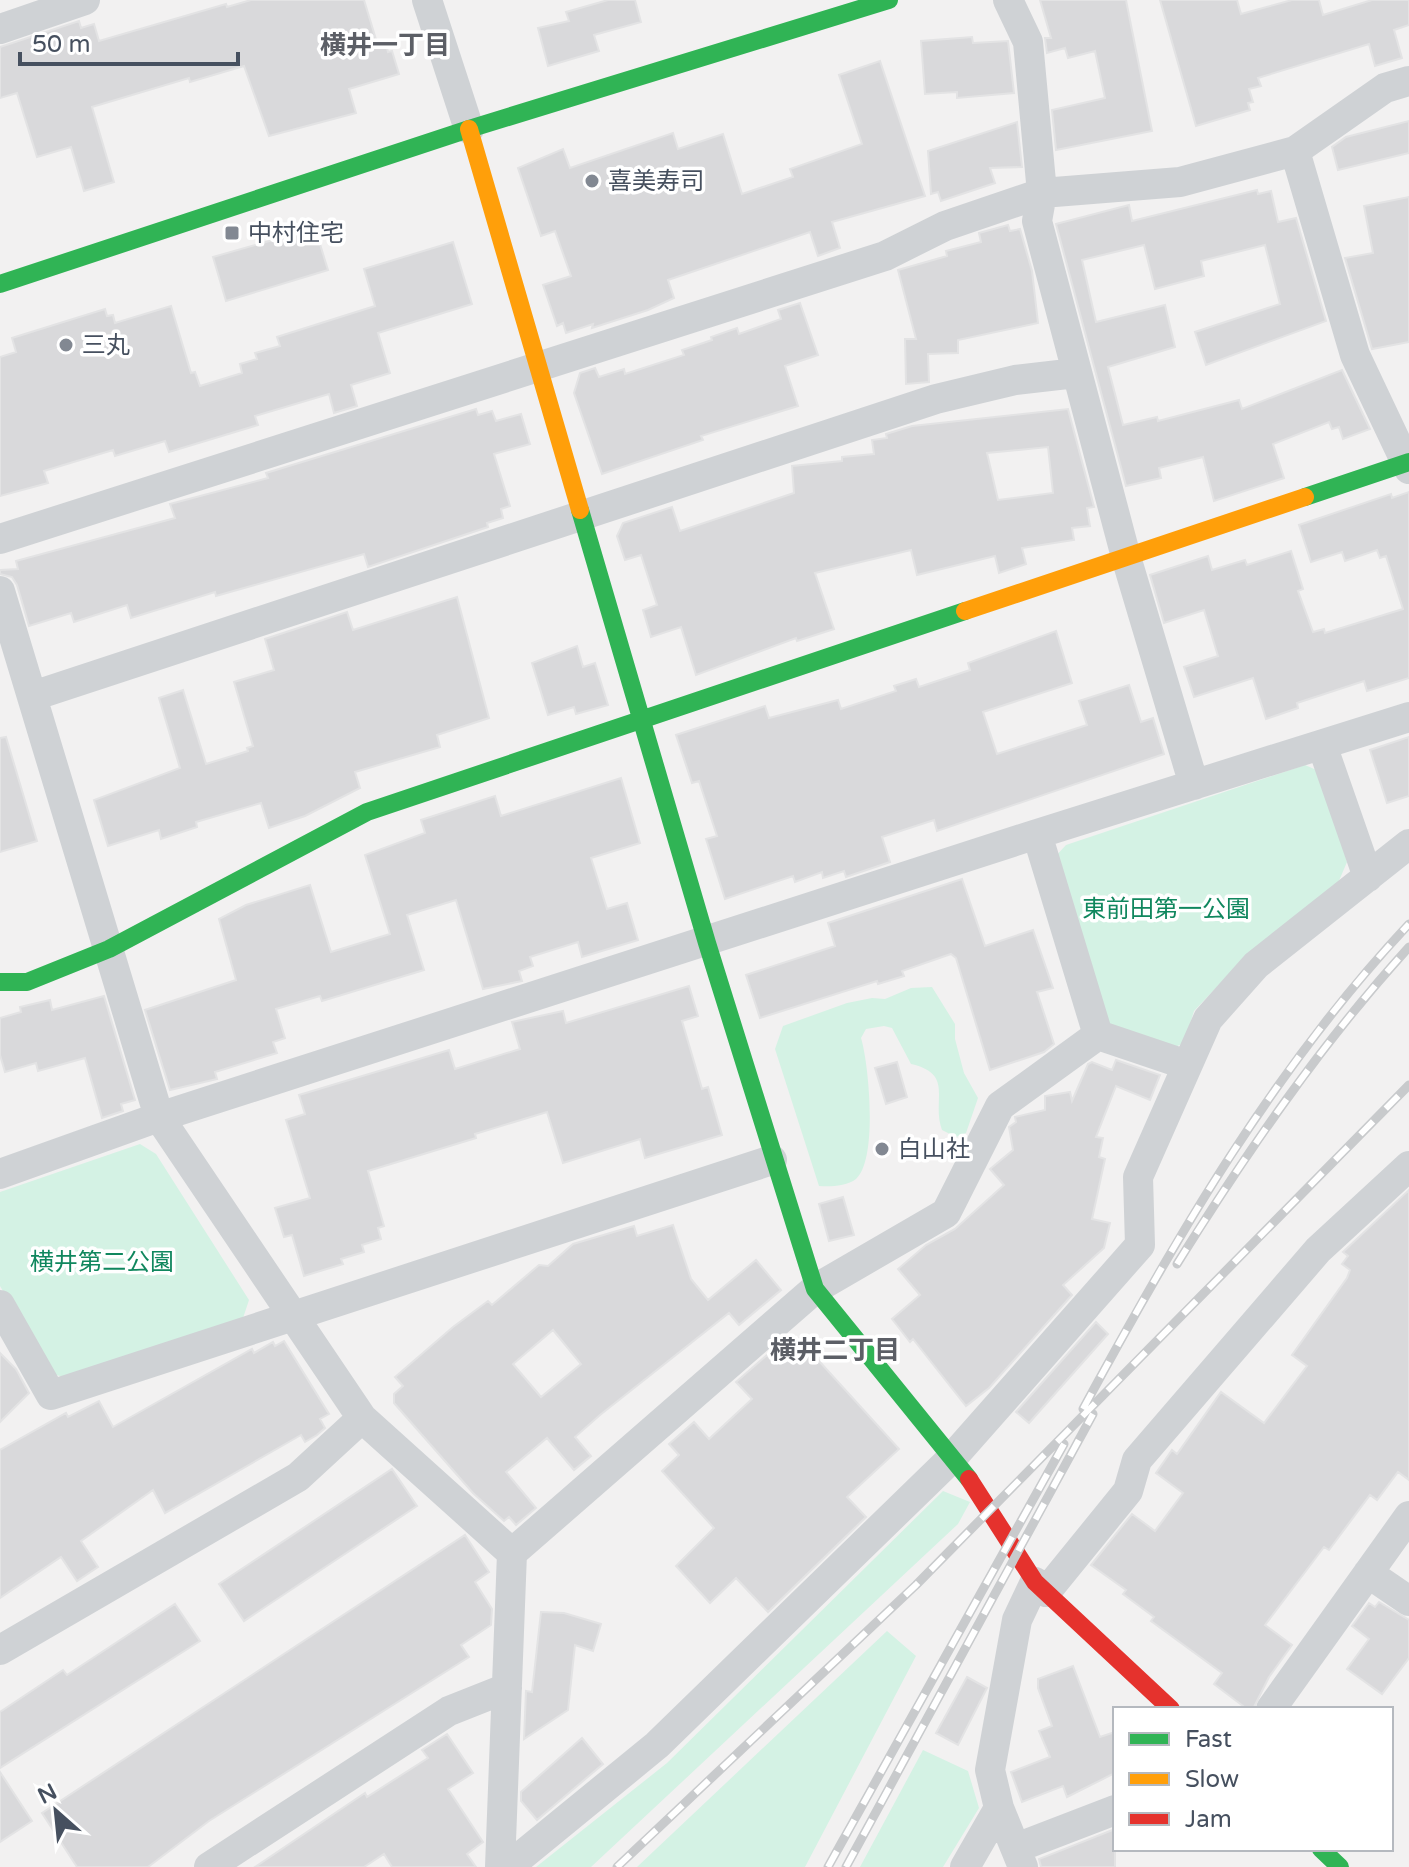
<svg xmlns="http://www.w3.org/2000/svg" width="1409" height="1867" font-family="'Varela Round','Noto Sans JP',sans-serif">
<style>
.green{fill:#d4f2e4}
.building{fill:#d9d9db;stroke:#e3e3e4;stroke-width:2;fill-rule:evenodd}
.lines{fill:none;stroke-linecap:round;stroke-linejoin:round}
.street{stroke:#cfd2d5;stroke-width:30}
.fast{stroke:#30b455;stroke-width:18}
.slow{stroke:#ff9f0a;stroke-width:18}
.jam{stroke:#e5322d;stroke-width:18}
.rail-casing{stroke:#c8cacc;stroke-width:9}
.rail{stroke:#fff;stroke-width:6;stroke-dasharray:18;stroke-linecap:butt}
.poi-dot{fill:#828892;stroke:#fff;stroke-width:3}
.labels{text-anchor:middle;stroke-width:7;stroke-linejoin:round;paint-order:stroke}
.poi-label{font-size:24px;fill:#46505f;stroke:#fff;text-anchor:start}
.park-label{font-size:24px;fill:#10875e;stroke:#fff}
.neighbourhood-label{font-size:26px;font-weight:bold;fill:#5c5f66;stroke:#fff}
</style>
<rect width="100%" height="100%" fill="#f2f1f1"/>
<path class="green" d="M1305,765L1321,772L1347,862L1338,883L1248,954L1194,1011L1184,1043L1171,1049L1107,1024L1054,858L1066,845Z
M932,987L955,1024V1039L964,1073L978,1098L966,1133L956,1137L942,1130C931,1100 955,1074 911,1064L892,1028L884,1026L866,1029L861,1038C869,1064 878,1160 856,1179C847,1186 830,1187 819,1186L775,1049L783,1026L847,1003L872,998L885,999L911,988Z
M140,1144L156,1154L249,1300L242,1321L65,1377L51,1374L0,1286V1192Z
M943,1491L970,1502L958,1524L591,1867H536L667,1763Z
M887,1631L916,1656L805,1867H637Z
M923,1750L968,1771L979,1808L943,1867H860Z"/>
<path class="building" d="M251,0H364L378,46L386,44L388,52L392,51L399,74L349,89L356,113L269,136L244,66L190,82L189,78L92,107L114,182L84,191L71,147L37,157L17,93L0,98V47L79,21L81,28L94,24L99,41L226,4L227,7Z
M608,0H635L641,22L594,35L599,51L548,66L538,28L569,21L566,12Z
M1040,0H1126L1152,131L1056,150L1052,110L1105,98L1095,51L1068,58L1065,48L1047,53L1045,38H1051Z
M1160,0H1237L1241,14L1292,0H1319L1323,15L1372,0H1409V25L1394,30L1402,58L1375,66L1369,44L1258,78L1261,86L1249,89L1253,102L1248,103L1250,110L1196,126Z
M972,37L973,43L1008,41L1014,93L957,98V92L925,94L921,41Z
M880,61L925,196L832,222L840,248L818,256L810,232L668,280L674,298L648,310L592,328L593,324L566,333L563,323L557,326L543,285L571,276L555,231L541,236L518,168L563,149L570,168L673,133L678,149L723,134L742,194L793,177L790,169L862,144L839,75Z
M1409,121V153L1338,170L1332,147L1346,137Z
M1017,122L1022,167L990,168L995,183L941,201L938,192L931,194L928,151Z
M1257,190L1258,194L1271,191L1278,222L1296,218L1326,321L1206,365L1195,332L1280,304L1265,245L1201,261L1204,276L1155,289L1144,245L1082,260L1096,322L1165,305L1175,347L1108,367L1123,425L1157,417L1158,421L1239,400L1242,409L1342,370L1370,429L1343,439L1339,427L1332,429L1329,422L1273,444L1284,478L1214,501L1203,457L1159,468L1161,478L1126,486L1056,224L1129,205L1132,221Z
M1409,197V342L1372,349L1345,258L1373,253L1364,206Z
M1008,225L1010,231L1020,229L1032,271L1038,323L958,340V353L928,354L929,382L906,384L905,339H916L898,270L947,256L946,251L981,242L979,233Z
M315,228L328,270L226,301L213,257Z
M453,242L472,304L378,333L390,373L351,385L357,406L334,413L329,394L255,416L258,425L169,452L165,441L115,456L113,450L44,471L48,483L0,496V357L16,352L12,338L105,309L107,316L113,315L115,323L171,306L191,373L195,372L200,386L242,373L240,364L257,359L255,353L280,346L277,337L375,306L364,269Z
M800,303L818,355L785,366L798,406L701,436L703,440L602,474L574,393L580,373L595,368L599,377L624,369L625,374L684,355L682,350L712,340L711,337L737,328L739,334L781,319L778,310Z
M476,409L478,415L492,411L496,421L521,414L530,444L494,454L510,506L501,509L503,518L487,523L488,527L368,567L364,554L216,596L215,592L131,618L127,605L74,622L71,613L29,626L17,585L12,577L0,574V570L18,569L16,561L175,518L170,504L268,478L266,473Z
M1068,409L1094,507L1087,508L1090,526L1072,528L1074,540L1022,548L1026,564L999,573L995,556L917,575L911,550L815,573L834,629L797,641L796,638L696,675L681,627L651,637L643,610L657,605L641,555L625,560L617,536L623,523L672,507L680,531L794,493L792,466L842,461V457L874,454L872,440L887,438L886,434L912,426ZM1048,447L1053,493L998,500L987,453Z
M1409,492V678L1367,691L1364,681L1297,703L1298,708L1266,719L1253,678L1194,697L1184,667L1218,656L1204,610L1164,623L1150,575L1208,556L1212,570L1245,560L1247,565L1291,551L1303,589L1298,591L1313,632L1324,629L1325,633L1403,609L1386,556L1380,558L1377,550L1345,561L1342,552L1311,562L1299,525L1391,494L1392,498Z
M457,597L489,718L437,735L440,747L355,772L360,788L305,816L269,828L261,803L196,822L197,827L161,839L159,830L108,846L94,800L180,768L159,698L183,690L206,764L248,751L247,748L253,746L234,682L274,670L265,639L347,612L353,630Z
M1056,631L1072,683L983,712L997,754L1087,725L1079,701L1129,685L1141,722L1153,718L1164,754L937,831L934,820L882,837L890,862L846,877L844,871L823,878L822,872L795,882L793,876L725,899L706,839L717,836L699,781L692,783L676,735L765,706L769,718L838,700L841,709L896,691L894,686L916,679L919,687L970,670L968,663Z
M577,646L583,667L595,663L608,705L576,714L574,707L548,715L532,663Z
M6,737L37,841L0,852V738Z
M1409,737V796L1387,803L1370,750Z
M621,778L640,843L591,858L607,909L627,903L638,940L582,957L578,942L530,957L533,966L519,971L522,981L483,989L456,900L407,915L424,970L322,1001L320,996L276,1009L285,1038L273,1042L277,1053L215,1072L217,1079L170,1090L145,1010L236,980L219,919L246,905L310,885L331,952L390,934L365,855L425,833L421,820L495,796L501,816Z
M962,879L985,946L1033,930L1053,988L1037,992L1054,1044L1044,1052L990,1070L956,958L951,954L902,971L904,976L878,984L877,981L760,1018L746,975L835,946L828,923Z
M689,986L698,1016L682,1021L702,1089L708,1087L722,1135L645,1158L640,1139L563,1163L547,1112L475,1134L476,1138L368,1171L384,1226L378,1228L381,1239L362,1245L364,1252L341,1259L343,1264L304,1276L292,1235L284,1237L275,1208L310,1198L286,1120L305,1114L299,1095L449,1050L455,1069L520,1049L512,1022L563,1011L566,1023Z
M104,996L135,1100L121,1104L123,1111L102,1118L85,1058L38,1071L36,1063L5,1072L0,1055V1018L21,1012L20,1007L50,1000L52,1010Z
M1116,1060L1160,1075L1150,1100L1116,1086L1096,1137L1103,1138L1099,1157L1105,1159L1092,1219L1110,1223L1104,1248L1063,1285L1072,1295L989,1388L966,1406L913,1339L910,1342L892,1319L920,1295L898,1269L926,1245L955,1229L1004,1185L990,1169L1013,1150L1009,1127L1016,1122L1015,1117L1045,1110V1096L1070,1092L1072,1101L1088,1064L1092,1062L1112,1070Z
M897,1062L907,1097L886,1104L875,1068Z
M1409,1190V1480L1398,1472L1377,1500L1370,1495L1329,1550L1324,1547L1265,1625L1292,1645L1269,1677L1253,1709H1247L1214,1684L1222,1673L1151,1621L1154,1617L1123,1594L1126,1590L1091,1565L1132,1514L1155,1531L1183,1493L1156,1473L1172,1450L1177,1454L1221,1392L1264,1423L1307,1366L1292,1355L1347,1278L1350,1270L1342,1264L1348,1256L1343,1252Z
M843,1197L854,1235L829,1241L819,1204Z
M673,1225L691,1279L708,1300L756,1260L781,1290L739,1325L729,1313L600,1415L575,1437L591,1456L574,1470L547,1438L506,1472L536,1508L516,1525L509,1517L504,1521L473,1493L394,1403V1394L403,1386L395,1377L453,1327L488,1301L492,1305L539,1265L548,1266L573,1244L634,1226L637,1236ZM553,1330L581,1364L541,1397L513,1364Z
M1096,1322L1108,1334L1029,1423L1016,1412Z
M799,1339L899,1449L847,1497L866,1517L768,1612L736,1578L710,1603L676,1566L714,1528L662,1471L679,1455L669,1444L694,1422L709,1439L752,1399L736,1382L767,1355L774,1363Z
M284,1341L329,1414L320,1419L325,1428L317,1435L305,1442L301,1435L165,1513L153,1490L81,1541L98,1567L77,1581L61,1557L0,1598V1450L66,1413L68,1417L99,1401L113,1427L252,1349L254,1353L273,1342L275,1346Z
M0,1353L16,1369L29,1393L0,1422Z
M392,1469L417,1506L244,1621L219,1584Z
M465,1535L489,1572L475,1582L492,1609L491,1625L461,1645L469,1657L209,1821L148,1867H77L42,1813Z
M1379,1602L1409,1620V1658L1382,1694L1347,1669L1369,1639L1352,1626L1369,1603L1375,1607Z
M175,1604L200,1641L0,1768V1712L63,1670L67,1675Z
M541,1612L564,1613L601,1624L593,1651L575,1645L568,1710L524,1739L526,1691L532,1692Z
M1073,1666L1100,1737L1115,1732V1773L1067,1797L1063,1786L1022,1802L1011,1772L1050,1757L1039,1731L1052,1726L1038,1688V1679Z
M967,1677L987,1688L958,1745L936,1733Z
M447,1734L473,1773L448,1789L483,1842L467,1854L476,1867H392L384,1854L364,1867H255L365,1793L367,1797L428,1758L422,1750Z
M582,1738L603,1764L537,1820L521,1801V1792Z
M0,1772L32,1821L0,1842Z
M1115,1829V1867H1041L1039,1859Z"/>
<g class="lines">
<path class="street" d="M427,0L469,129
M1008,0L1028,42L1042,193L1037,221L1126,557L1194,785
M0,29L85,0
M1295,151L1355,355L1409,469
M0,539L885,256L945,226L1042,193L1180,182L1295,151L1385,88L1409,81
M0,591L159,1117L362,1418L512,1553
M33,696L936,399L1015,380L1076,373
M1322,745L1368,877
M1187,1065L1098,1035L1037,834L1409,717
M0,1174L159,1117L1037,834
M0,1305L51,1395L772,1160
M1368,1573L1409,1601
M1046,1592L1128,1491L1137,1460L1318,1250L1409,1166
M0,1650L298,1477L362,1418
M1271,1709L1409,1516
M1016,1848L1115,1810
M209,1867L449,1711L507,1688
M500,1867L512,1553L815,1289L946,1213L1000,1106L1098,1035
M508,1867L657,1745L952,1458L1140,1245L1138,1177L1208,1019L1256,965L1409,844
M965,1867L999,1808
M1023,1867L999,1808L990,1770L1017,1620L1035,1582"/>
<path class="fast" d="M0,284L469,129L889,0
M1305,497L1409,462
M580,510L707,943L815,1289L969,1479
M0,982H27L109,949L367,812L965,611
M1321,1849L1340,1867"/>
<path class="slow" d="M469,129L580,510
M965,611L1305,497"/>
<path class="jam" d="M969,1479L1035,1582L1171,1709"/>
<g class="rail-casing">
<path id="rail" d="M1177,1264C1247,1152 1320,1045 1409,947
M1083,1409C1176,1237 1275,1067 1409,924
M617,1867L916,1585L1409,1085
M828,1867L1064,1444
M846,1867L1093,1414"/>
</g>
<use href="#rail" class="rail"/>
</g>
<g class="poi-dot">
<circle cx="592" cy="181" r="8"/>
<rect x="224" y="225" width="16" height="16" rx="4"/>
<circle cx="66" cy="345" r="8"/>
<circle cx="882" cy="1149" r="8"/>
</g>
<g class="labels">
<g class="poi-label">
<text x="608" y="189">喜美寿司</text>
<text x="248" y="241">中村住宅</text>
<text x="82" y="353">三丸</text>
<text x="898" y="1157">白山社</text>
</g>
<g class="park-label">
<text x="1166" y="917">東前田第一公園</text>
<text x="102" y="1270">横井第二公園</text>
</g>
<g class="neighbourhood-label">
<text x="385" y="54">横井一丁目</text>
<text x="835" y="1359">横井二丁目</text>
</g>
</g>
<rect x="1113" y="1707" width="280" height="144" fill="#ffffff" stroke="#b5b9bf" stroke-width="2"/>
<rect x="1129" y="1733" width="40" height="12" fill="#30b455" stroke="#b5b9bf" stroke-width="2"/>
<text x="1185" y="1747" font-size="24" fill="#46505f">Fast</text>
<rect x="1129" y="1773" width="40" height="12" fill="#ff9f0a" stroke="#b5b9bf" stroke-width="2"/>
<text x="1185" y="1787" font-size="24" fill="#46505f">Slow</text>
<rect x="1129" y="1813" width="40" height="12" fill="#e5322d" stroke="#b5b9bf" stroke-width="2"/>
<text x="1185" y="1827" font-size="24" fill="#46505f">Jam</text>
<g transform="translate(56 1811) rotate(333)" stroke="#ffffff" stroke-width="6" paint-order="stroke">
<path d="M0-6L14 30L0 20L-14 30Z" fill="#46505f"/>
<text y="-12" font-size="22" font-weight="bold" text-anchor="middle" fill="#46505f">N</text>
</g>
<path d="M20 52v12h218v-12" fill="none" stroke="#46505f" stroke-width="4"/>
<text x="32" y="52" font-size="24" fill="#46505f" stroke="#ffffff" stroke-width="6" paint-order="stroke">50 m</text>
</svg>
